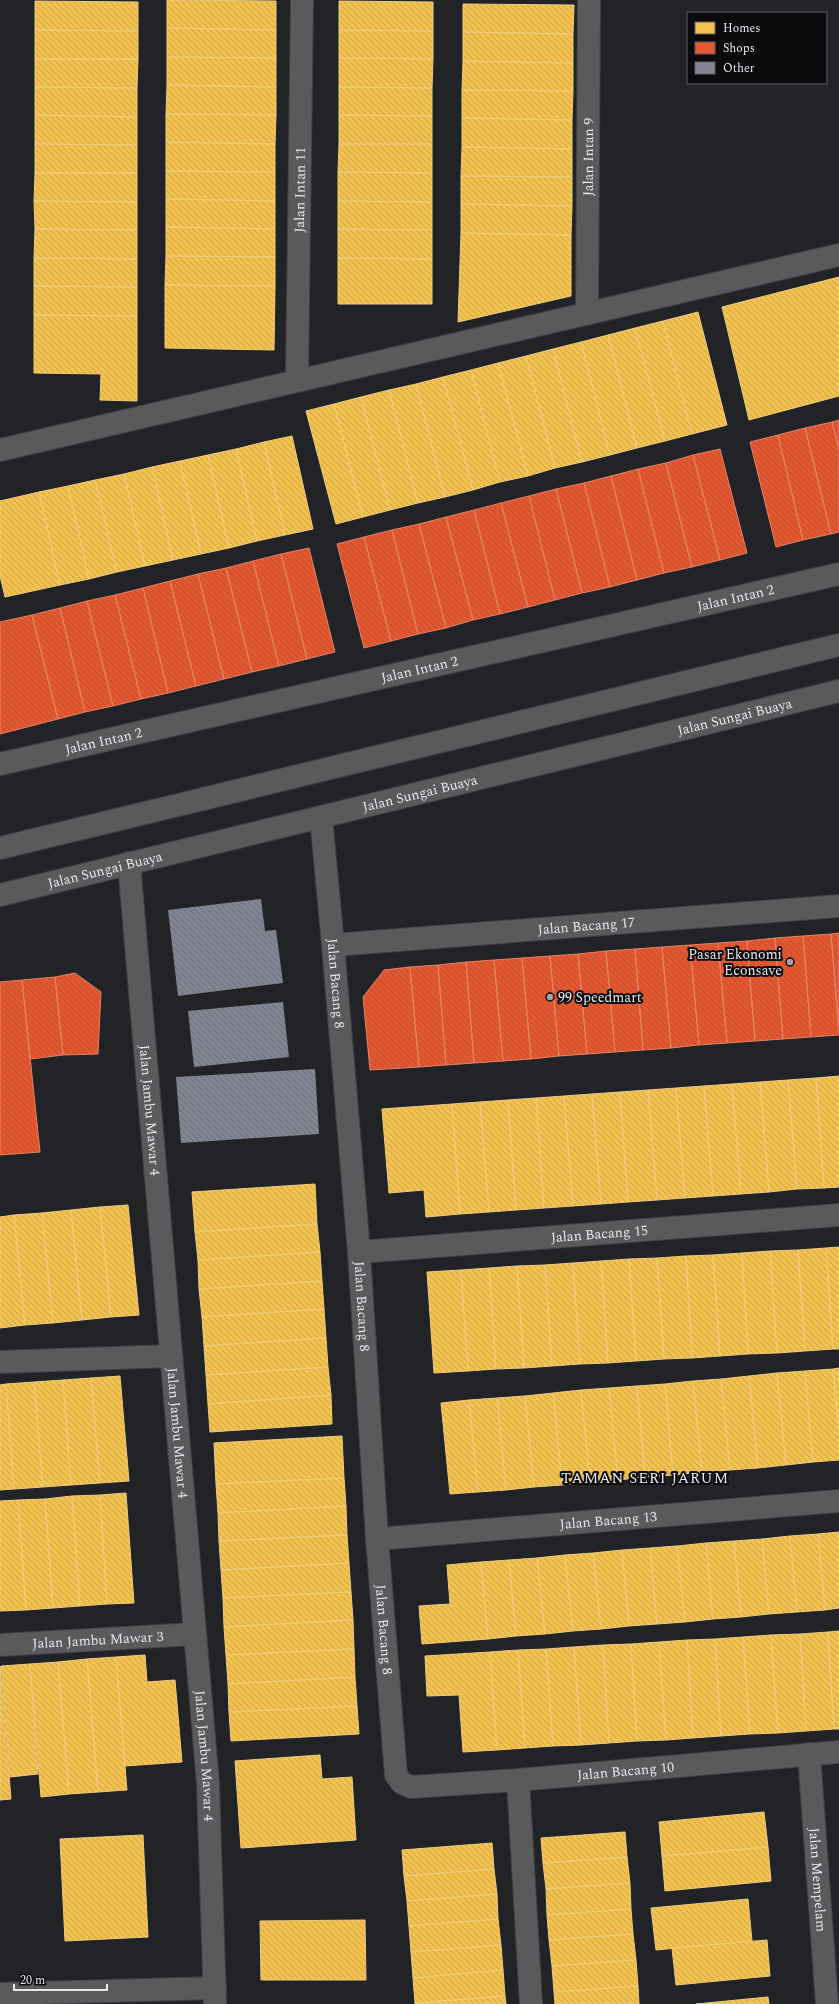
<svg xmlns="http://www.w3.org/2000/svg" width="839" height="2004" font-family="Spectral,serif">
<style>
.homes{fill:url(#homes-back-hatch);stroke:#efcc7d}
.shops{fill:url(#shops-back-hatch);stroke:#e58267}
.building{fill:url(#building-back-hatch)}
.lines{fill:none;stroke-linecap:round;stroke-linejoin:round}
.minor-casing{stroke:#404144;stroke-width:24}
.tertiary-casing{stroke:#404144;stroke-width:24}
.minor{stroke:#5a5a5d;stroke-width:22}
.tertiary{stroke:#5a5a5d;stroke-width:22}
.poi-dot{fill:#a2a2a7;stroke:#0b0b0e;stroke-width:1.5}
.labels{text-anchor:middle;stroke-width:4;stroke-linejoin:round;paint-order:stroke}
.street-label{font-size:14px;fill:#e7e7ec;stroke:#0b0b0e}
.poi-label{font-size:14px;fill:#e7e7ec;stroke:#0b0b0e;text-anchor:end}
.neighbourhood-label{font-size:15px;letter-spacing:1px;fill:#e7e7ec;stroke:#0b0b0e}
</style>
<defs>
<pattern id="homes-back-hatch" width="6" height="6" patternUnits="userSpaceOnUse"><rect width="6" height="6" fill="#f2c14e"/><path d="M-1 5l2 2M0 0l6 6M5-1l2 2" fill="none" stroke="#c7a24c"/></pattern>
<pattern id="shops-back-hatch" width="6" height="6" patternUnits="userSpaceOnUse"><rect width="6" height="6" fill="#e4572e"/><path d="M-1 5l2 2M0 0l6 6M5-1l2 2" fill="none" stroke="#b45236"/></pattern>
<pattern id="building-back-hatch" width="6" height="6" patternUnits="userSpaceOnUse"><rect width="6" height="6" fill="#838491"/><path d="M-1 5l2 2M0 0l6 6M5-1l2 2" fill="none" stroke="#6d6e77"/></pattern>
</defs>
<rect width="100%" height="100%" fill="#222327"/>
<path class="homes" d="M167,0L276,1V30L167,28Z
M35,1L138,2V31L35,30Z
M339,1L433,2V31L339,30Z
M463,4L574,5L573,34L463,32Z
M167,28L276,30V58L167,57Z
M35,30L138,31V59H35Z
M339,30L433,31V59L339,58Z
M463,32L573,34V63L463,61Z
M167,57L276,58V87L167,85Z
M339,58L433,59L432,88L339,87Z
M35,59H138L137,88L35,87Z
M463,61L573,63V91L462,90Z
M167,85L276,87V115L166,114Z
M35,87L137,88V117L35,115Z
M339,87L432,88V116L339,115Z
M462,90L573,91L572,120L462,118Z
M166,114L276,115L275,144L166,142Z
M35,115L137,117V145L35,144Z
M339,115L432,116V144H339Z
M462,118L572,120V149L462,147Z
M166,142L275,144V172L166,171Z
M35,144L137,145V173H35Z
M339,144H432V173L338,172Z
M462,147L572,149V177L461,176Z
M166,171L275,172V201L166,199Z
M338,172L432,173V202L338,201Z
M35,173H137V202L34,201Z
M461,176L572,177V206L461,204Z
M166,199L275,201V229L166,227Z
M34,201L137,202V230L35,229Z
M338,201L432,202V230L338,229Z
M461,204L572,206L571,235L461,233Z
M166,227L275,229V257L166,256Z
M35,229L137,230V259L34,258Z
M338,229L432,230V259L338,258Z
M461,233L571,235V296L458,322Z
M166,256L275,257V286L165,285Z
M34,258L137,259V287L34,286Z
M338,258L432,259V304H338Z
M839,277V396L749,420L722,307Z
M165,285L275,286L274,350L165,348Z
M34,286L137,287V316L34,315Z
M698,312L727,425L692,434L663,321Z
M34,315L137,316V401L100,400L101,374L34,373Z
M663,321L692,434L665,441L635,328Z
M635,328L665,441L637,448L608,335Z
M608,335L637,448L610,455L581,342Z
M581,342L610,455L582,462L553,349Z
M553,349L582,462L555,468L526,356Z
M526,356L555,468L528,476L498,363Z
M498,363L528,476L500,482L471,370Z
M471,370L500,482L473,490L443,377Z
M443,377L473,490L445,497L416,384Z
M416,384L445,497L418,503L389,390Z
M389,390L418,503L390,510L361,397Z
M361,397L390,510L363,517L334,404Z
M334,404L363,517L336,524L306,411Z
M292,436L313,529L285,535L264,442Z
M264,442L285,535L257,541L236,449Z
M236,449L257,541L229,548L208,455Z
M208,455L229,548L201,554L180,461Z
M180,461L201,554L173,560L152,467Z
M152,467L173,560L145,566L124,474Z
M124,474L145,566L117,572L95,480Z
M95,480L117,572L89,579L68,486Z
M68,486L89,579L60,585L39,492Z
M39,492L60,585L5,597L0,576V501Z
M839,1076V1187L824,1188L816,1078Z
M816,1078L824,1188L797,1189L788,1080Z
M788,1080L797,1189L769,1192L760,1082Z
M760,1082L769,1192L741,1194L732,1084Z
M732,1084L741,1194L713,1196L704,1086Z
M704,1086L713,1196L685,1198L676,1088Z
M676,1088L685,1198L657,1200L648,1090Z
M648,1090L657,1200L628,1202L620,1092Z
M620,1092L628,1202L601,1204L592,1094Z
M592,1094L601,1204L573,1206L564,1096Z
M564,1096L573,1206L544,1208L536,1098Z
M536,1098L544,1208L516,1210L508,1100Z
M508,1100L516,1210L489,1212L480,1102Z
M480,1102L489,1212L460,1214L452,1104Z
M452,1104L460,1214L426,1217L424,1190L389,1193L382,1109Z
M315,1184L317,1224L195,1232L192,1192Z
M128,1205L139,1315L111,1317L100,1207Z
M100,1207L111,1317L82,1320L71,1210Z
M71,1210L82,1320L53,1323L42,1213Z
M42,1213L53,1323L25,1325L14,1215Z
M14,1215L25,1325L0,1328V1217Z
M317,1224L320,1252L198,1260L195,1232Z
M839,1247V1349H833L826,1248Z
M826,1248L833,1349L805,1351L798,1250Z
M798,1250L805,1351L777,1353L770,1251Z
M770,1251L777,1353L748,1354L742,1253Z
M320,1252L322,1281L199,1289L198,1260Z
M742,1253L748,1354L720,1356L713,1255Z
M713,1255L720,1356L692,1358L686,1256Z
M686,1256L692,1358L664,1359L657,1258Z
M657,1258L664,1359L636,1361L629,1259Z
M629,1259L636,1361L608,1363L601,1261Z
M601,1261L608,1363L580,1364L573,1263Z
M573,1263L580,1364L552,1366L545,1265Z
M545,1265L552,1366L524,1368L517,1266Z
M517,1266L524,1368L496,1369L489,1268Z
M489,1268L496,1369L468,1371L461,1270Z
M461,1270L468,1371L434,1373L427,1272Z
M322,1281L324,1309L202,1317L199,1289Z
M324,1309L326,1338L204,1346L202,1317Z
M326,1338L328,1367L206,1375L204,1346Z
M328,1367L331,1395L208,1404L206,1375Z
M839,1368V1435L833,1369Z
M833,1369L839,1435V1460L813,1462L805,1371Z
M805,1371L813,1462L786,1465L777,1373Z
M777,1373L786,1465L758,1468L749,1376Z
M120,1376L129,1481L100,1483L91,1378Z
M749,1376L758,1468L730,1470L721,1379Z
M91,1378L100,1483L71,1485L63,1380Z
M721,1379L730,1470L702,1472L693,1381Z
M63,1380L71,1485L43,1487L34,1382Z
M693,1381L702,1472L673,1475L665,1384Z
M34,1382L43,1487L14,1489L6,1384Z
M6,1384L14,1489L0,1490V1385Z
M665,1384L673,1475L645,1477L637,1386Z
M637,1386L645,1477L618,1480L609,1388Z
M609,1388L618,1480L590,1482L581,1390Z
M581,1390L590,1482L562,1485L553,1393Z
M553,1393L562,1485L534,1487L525,1396Z
M331,1395L332,1424L210,1432L208,1404Z
M525,1396L534,1487L506,1490L497,1398Z
M497,1398L506,1490L478,1492L469,1400Z
M469,1400L478,1492L450,1494L441,1403Z
M342,1436L344,1478L216,1484L214,1443Z
M344,1478L346,1506L218,1513L216,1484Z
M126,1493L134,1603L107,1604L100,1495Z
M100,1495L107,1604L80,1606L72,1496Z
M72,1496L80,1606L53,1608L45,1499Z
M45,1499L53,1608L26,1610L18,1500Z
M18,1500L26,1610L0,1611V1501Z
M346,1506L347,1535L219,1541L218,1513Z
M839,1532V1608L825,1610L818,1534Z
M818,1534L825,1610L797,1612L790,1536Z
M347,1535L349,1563L221,1570L219,1541Z
M790,1536L797,1612L769,1614L762,1539Z
M762,1539L769,1614L741,1617L734,1541Z
M734,1541L741,1617L713,1619L706,1543Z
M706,1543L713,1619L685,1622L677,1546Z
M677,1546L685,1622L657,1624L650,1548Z
M650,1548L657,1624L629,1626L622,1550Z
M622,1550L629,1626L601,1629L593,1553Z
M593,1553L601,1629L573,1631L565,1555Z
M565,1555L573,1631L545,1634L537,1558Z
M537,1558L545,1634L516,1636L509,1560Z
M509,1560L516,1636L488,1639L481,1562Z
M481,1562L488,1639L422,1644L419,1606L450,1604L447,1565Z
M349,1563L351,1592L223,1598L221,1570Z
M351,1592L353,1620L224,1627L223,1598Z
M353,1620L354,1649L226,1655L224,1627Z
M839,1631V1729H834L828,1632Z
M828,1632L834,1729L806,1731L800,1634Z
M800,1634L806,1731L778,1733L771,1635Z
M771,1635L778,1733L750,1734L743,1637Z
M743,1637L750,1734L721,1736L715,1639Z
M715,1639L721,1736L693,1738L687,1640Z
M687,1640L693,1738L666,1740L659,1642Z
M659,1642L666,1740L637,1741L631,1644Z
M631,1644L637,1741L609,1743L603,1645Z
M603,1645L609,1743L581,1745L574,1647Z
M574,1647L581,1745L553,1746L546,1649Z
M354,1649L355,1677L228,1684L226,1655Z
M546,1649L553,1746L525,1748L518,1650Z
M518,1650L525,1748L497,1750L490,1652Z
M490,1652L497,1750L463,1752L459,1695L427,1696L425,1656Z
M145,1655L147,1682L175,1680L182,1762L125,1766L116,1657Z
M116,1657L127,1790L98,1792L87,1659Z
M87,1659L98,1792L69,1794L58,1662Z
M58,1662L69,1794L41,1797L30,1664Z
M30,1664L38,1774L10,1777L1,1666Z
M0,1666L11,1799L0,1800Z
M355,1677L357,1706L229,1712L228,1684Z
M357,1706L359,1734L231,1741L229,1712Z
M320,1755L322,1779L352,1777L356,1840L241,1848L235,1761Z
M764,1812L768,1847L662,1856L659,1822Z
M625,1832L627,1857L543,1863L541,1838Z
M143,1835L148,1937L65,1941L60,1839Z
M492,1843L494,1869L404,1876L402,1850Z
M768,1847L771,1881L665,1891L662,1856Z
M627,1857L630,1883L546,1889L543,1863Z
M494,1869L497,1894L407,1901L404,1876Z
M630,1883L631,1909L547,1915L546,1889Z
M497,1894L498,1919L409,1926L407,1901Z
M748,1899L752,1941L656,1950L651,1908Z
M631,1909L633,1934L549,1940L547,1915Z
M498,1919L501,1945L411,1952L409,1926Z
M365,1920L366,1980H261L260,1921Z
M633,1934L636,1960L552,1966L549,1940Z
M767,1940L770,1976L676,1985L672,1948Z
M501,1945L503,1970L413,1978L411,1952Z
M636,1960L638,1986L554,1992L552,1966Z
M503,1970L505,1996L415,2003L413,1978Z
M638,1986L639,2004H555L554,1992Z
M505,1996L506,2004H415V2003Z
M768,1997L769,2004H696Z"/>
<path class="shops" d="M839,420V449L832,422Z
M832,422L839,449V532L831,534L805,428Z
M805,428L831,534L803,540L778,435Z
M778,435L803,540L776,547L750,442Z
M720,449L747,553L720,560L693,455Z
M693,455L720,560L692,567L666,463Z
M666,463L692,567L664,573L638,469Z
M638,469L664,573L637,580L611,476Z
M611,476L637,580L610,587L584,483Z
M584,483L610,587L582,593L556,489Z
M556,489L582,593L555,600L529,496Z
M529,496L555,600L528,607L501,503Z
M501,503L528,607L500,614L474,510Z
M474,510L500,614L473,620L446,517Z
M446,517L473,620L446,628L419,524Z
M419,524L446,628L418,634L392,530Z
M392,530L418,634L391,641L364,537Z
M364,537L391,641L364,648L337,544Z
M309,548L335,652L307,659L281,554Z
M281,554L307,659L279,666L253,561Z
M253,561L279,666L252,672L226,568Z
M226,568L252,672L224,679L198,574Z
M198,574L224,679L196,686L170,581Z
M170,581L196,686L168,693L143,588Z
M143,588L168,693L141,699L115,595Z
M115,595L141,699L113,706L87,601Z
M87,601L113,706L85,712L60,608Z
M60,608L85,712L58,719L32,615Z
M32,615L58,719L0,734V622Z
M839,933V1027L831,934Z
M831,934L839,1035L811,1037L803,936Z
M803,936L811,1037L783,1039L775,938Z
M775,938L783,1039L755,1041L747,941Z
M747,941L755,1041L727,1043L718,943Z
M718,943L727,1043L699,1045L690,945Z
M690,945L699,1045L671,1048L662,947Z
M662,947L671,1048L643,1050L635,949Z
M635,949L643,1050L615,1052L606,951Z
M606,951L615,1052L587,1054L578,954Z
M578,954L587,1054L559,1056L550,956Z
M550,956L559,1056L531,1059L522,958Z
M522,958L531,1059L503,1061L494,960Z
M494,960L503,1061L474,1063L466,962Z
M466,962L474,1063L446,1065L438,965Z
M438,965L446,1065L419,1067L410,967Z
M410,967L419,1067L370,1070L363,997L384,970Z
M75,973L101,992L98,1054L63,1055L55,977Z
M55,977L63,1055L30,1059L22,980Z
M22,980L40,1152L0,1155V982Z"/>
<path class="building" d="M261,899L265,931L276,930L283,983L178,996L168,910Z
M283,1002L289,1057L194,1067L188,1011Z
M315,1069L319,1134L181,1143L176,1077Z"/>
<g class="lines">
<g class="minor-casing">
<g id="minor">
<path id="s1" d="M587,314L589,0"/>
<path id="s2" d="M297,380L302,0"/>
<path d="M0,450L839,255"/>
<path id="s3" d="M0,764L839,574"/>
<path id="s4" d="M321,817L333,945L359,1252L377,1539L396,1775L402,1783L411,1787L518,1780L839,1752"/>
<path id="s5" d="M129,863L208,1784L215,2004"/>
<path id="s6" d="M333,945L839,906"/>
<path id="s7" d="M359,1252L839,1215"/>
<path d="M0,1362L171,1356"/>
<path id="s8" d="M377,1539L839,1501"/>
<path id="s9" d="M0,1645L195,1634"/>
<path id="s10" d="M809,1754L827,2004"/>
<path d="M518,1780L531,2004"/>
<path d="M0,1994L215,1988"/>
</g>
</g>
<g class="tertiary-casing">
<g id="tertiary">
<path d="M0,848L839,645"/>
<path id="s11" d="M0,895L839,691"/>
</g>
</g>
<use href="#minor" class="minor"/>
<use href="#tertiary" class="tertiary"/>
</g>
<g class="poi-dot">
<circle cx="790" cy="962" r="4"/>
<circle cx="550" cy="997" r="4"/>
</g>
<g class="labels">
<g class="street-label">
<text dy="5" stroke="none"><textPath href="#s1" startOffset="157">Jalan Intan 9</textPath></text>
<text dy="5" stroke="none"><textPath href="#s2" startOffset="190">Jalan Intan 11</textPath></text>
<text dy="5" stroke="none"><textPath href="#s3" startOffset="754">Jalan Intan 2</textPath></text>
<text dy="5" stroke="none"><textPath href="#s3" startOffset="430">Jalan Intan 2</textPath></text>
<text dy="5" stroke="none"><textPath href="#s11" startOffset="756">Jalan Sungai Buaya</textPath></text>
<text dy="5" stroke="none"><textPath href="#s3" startOffset="106">Jalan Intan 2</textPath></text>
<text dy="5" stroke="none"><textPath href="#s11" startOffset="432">Jalan Sungai Buaya</textPath></text>
<text dy="5" stroke="none"><textPath href="#s11" startOffset="108">Jalan Sungai Buaya</textPath></text>
<text dy="5" stroke="none"><textPath href="#s6" startOffset="254">Jalan Bacang 17</textPath></text>
<text dy="5" stroke="none"><textPath href="#s4" startOffset="167">Jalan Bacang 8</textPath></text>
<text dy="5" stroke="none"><textPath href="#s5" startOffset="248">Jalan Jambu Mawar 4</textPath></text>
<text dy="5" stroke="none"><textPath href="#s7" startOffset="241">Jalan Bacang 15</textPath></text>
<text dy="5" stroke="none"><textPath href="#s4" startOffset="491">Jalan Bacang 8</textPath></text>
<text dy="5" stroke="none"><textPath href="#s5" startOffset="572">Jalan Jambu Mawar 4</textPath></text>
<text dy="5" stroke="none"><textPath href="#s8" startOffset="232">Jalan Bacang 13</textPath></text>
<text dy="5" stroke="none"><textPath href="#s4" startOffset="815">Jalan Bacang 8</textPath></text>
<text dy="5" stroke="none"><textPath href="#s9" startOffset="98">Jalan Jambu Mawar 3</textPath></text>
<text dy="5" stroke="none"><textPath href="#s5" startOffset="896">Jalan Jambu Mawar 4</textPath></text>
<text dy="5" stroke="none"><textPath href="#s4" startOffset="1196">Jalan Bacang 10</textPath></text>
<text dy="5" stroke="none"><textPath href="#s10" startOffset="126">Jalan Mempelam</textPath></text>
</g>
<g class="poi-label">
<text x="782" y="959">Pasar Ekonomi<tspan x="782" dy="16">Econsave</tspan></text>
<text x="558" y="1002" text-anchor="start">99 Speedmart</text>
</g>
<g class="neighbourhood-label">
<text x="645" y="1483">TAMAN SERI JARUM</text>
</g>
</g>
<rect x="687" y="12" width="140" height="72" fill="#0b0b0e" stroke="#636367"/>
<rect x="695" y="22" width="20" height="12" fill="#f2c14e" stroke="#636367"/>
<text x="723" y="32" font-size="12" fill="#e7e7ec">Homes</text>
<rect x="695" y="42" width="20" height="12" fill="#e4572e" stroke="#636367"/>
<text x="723" y="52" font-size="12" fill="#e7e7ec">Shops</text>
<rect x="695" y="62" width="20" height="12" fill="#838491" stroke="#636367"/>
<text x="723" y="72" font-size="12" fill="#e7e7ec">Other</text>
<path d="M14 1984v6h93v-6" fill="none" stroke="#e7e7ec" stroke-width="2"/>
<text x="20" y="1984" font-size="12" fill="#e7e7ec" stroke="#0b0b0e" stroke-width="3" paint-order="stroke">20 m</text>
</svg>
